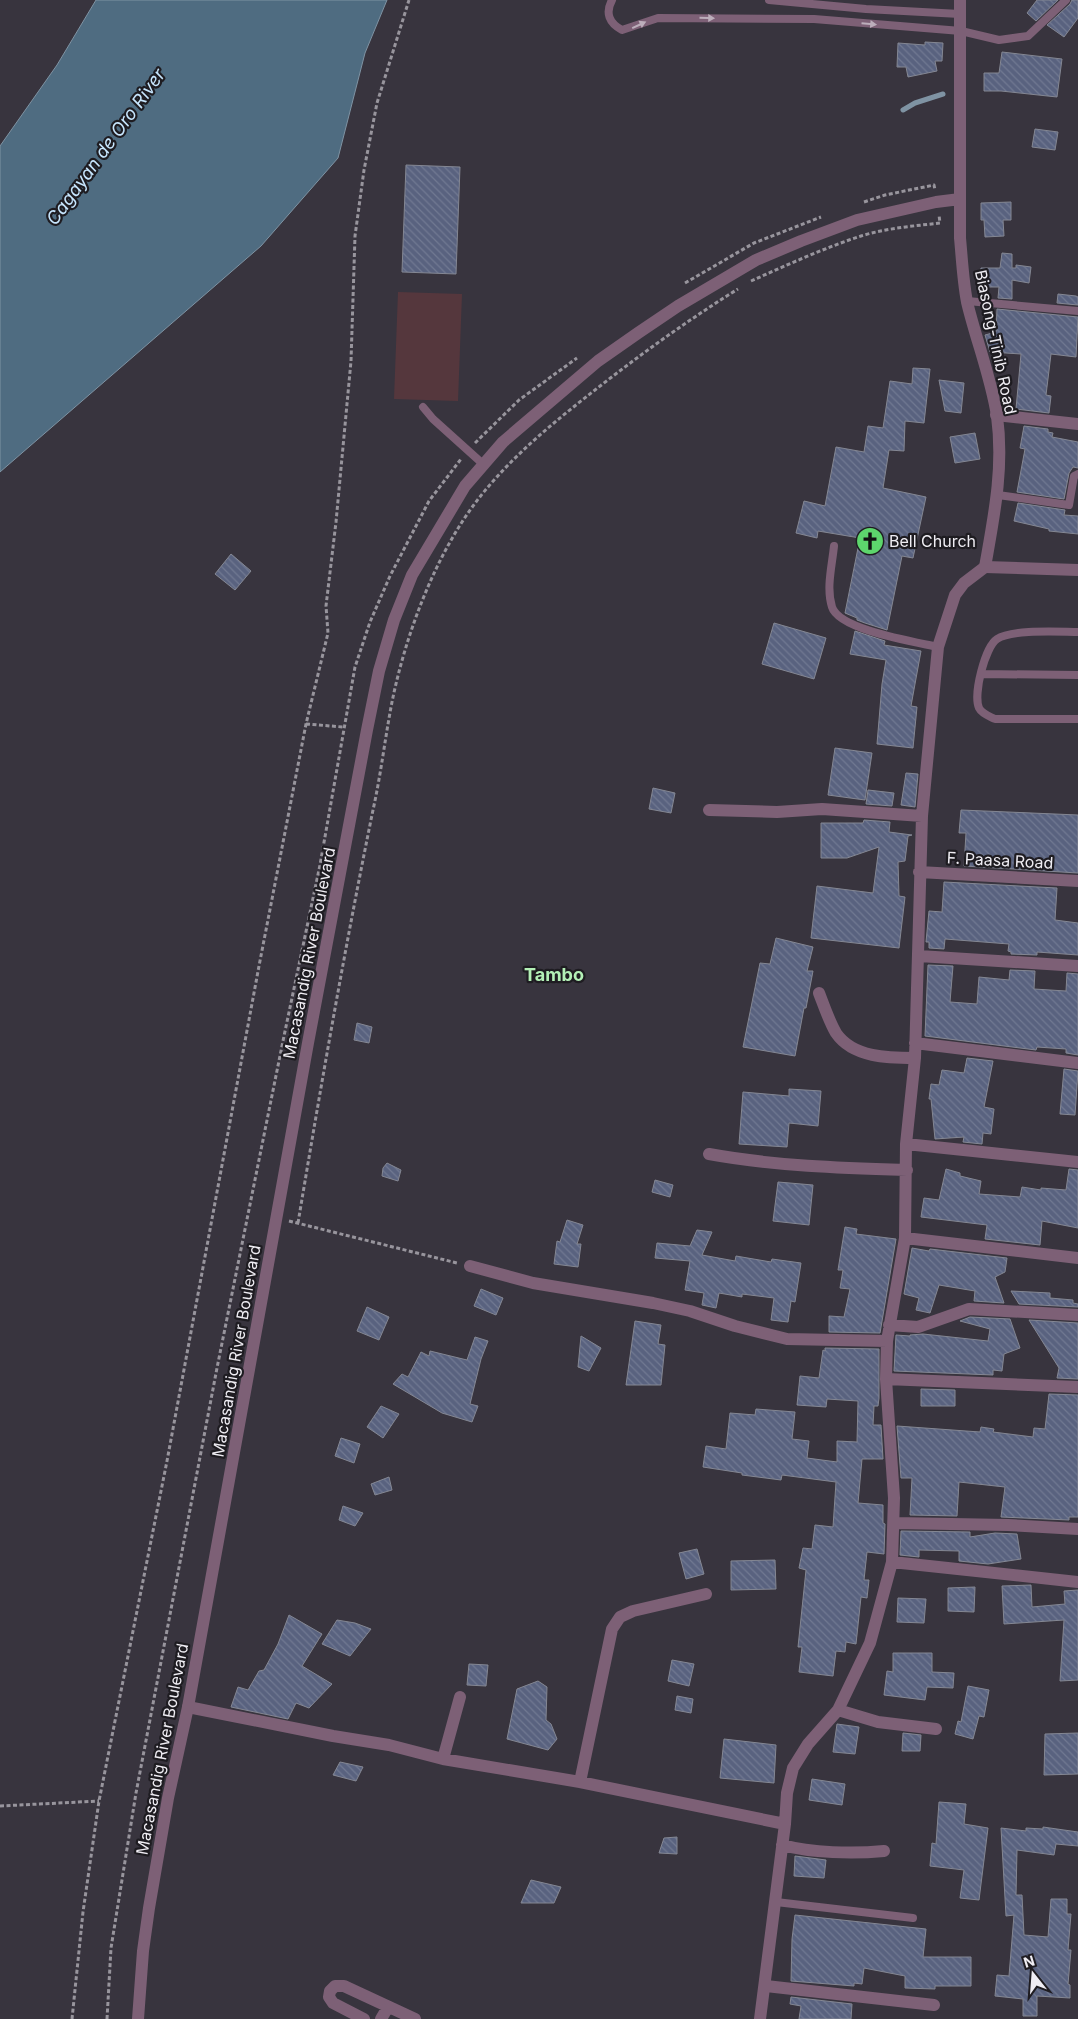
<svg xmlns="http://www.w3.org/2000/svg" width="1078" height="2019" font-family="Inter,sans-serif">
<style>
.park{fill:#55373d}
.water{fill:#4f6c81;stroke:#7f93a3}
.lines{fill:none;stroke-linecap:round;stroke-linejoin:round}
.stream{stroke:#7f93a3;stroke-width:5}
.building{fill:url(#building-back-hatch);stroke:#848793}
.path{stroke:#98959d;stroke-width:3;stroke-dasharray:4 2.5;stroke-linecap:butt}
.service{stroke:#7d6076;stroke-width:8}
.minor{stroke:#7d6076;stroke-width:12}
.tertiary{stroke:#7d6076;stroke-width:12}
.oneway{fill:#bcaebb}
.labels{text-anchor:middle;stroke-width:4.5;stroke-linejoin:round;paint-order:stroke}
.street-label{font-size:16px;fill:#efedf3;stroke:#1e1c21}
.poi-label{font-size:16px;fill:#efedf3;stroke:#1e1c21;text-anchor:start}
.water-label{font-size:18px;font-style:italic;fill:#c7e6fe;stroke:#1e1c21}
.neighbourhood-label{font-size:18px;font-weight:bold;fill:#b3f0b6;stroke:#1e1c21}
</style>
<defs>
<pattern id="building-back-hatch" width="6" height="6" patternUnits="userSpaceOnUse" patternTransform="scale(1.25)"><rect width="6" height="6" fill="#59627f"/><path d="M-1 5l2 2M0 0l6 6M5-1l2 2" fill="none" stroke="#717992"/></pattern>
</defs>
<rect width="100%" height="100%" fill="#38343e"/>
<path class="park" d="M398,292L462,294L458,401L394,399Z"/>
<path class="water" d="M96,0H387L365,53L338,158L261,246L0,472V146L57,65Z"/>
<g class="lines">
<path class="stream" d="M903,110L915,103L943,94"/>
</g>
<path class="building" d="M1037,0H1058L1036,21L1027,13Z
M1072,0H1078V18L1064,37L1047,25L1070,4Z
M925,42L943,43L942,61H935L937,71L908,77L906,67H897L898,43L925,45Z
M1002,52L1062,59L1057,97L1001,91H984V73H999Z
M1035,129L1058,132L1055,150L1032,147Z
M406,165L460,167L456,274L402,272Z
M1011,202V220H1003L1004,236L985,237L984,220H981V203Z
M1002,253L1012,254V268H1016V265L1031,267L1029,283L1012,280V299L998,298L999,287H985V277L980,276L981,268H1000Z
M1058,294L1076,296L1078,297V305L1057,303Z
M997,309L1078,317L1076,357L1051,354L1046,395L1051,396L1049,413L1016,409L1021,354L990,352L985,335L996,332Z
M913,368L930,369L924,423L905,421L904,451L889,450L883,488L926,497L913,558L902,556L887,630L865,623L857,620V618L845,613L860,538L818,531L817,538L796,533L804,501L825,506L836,447L864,452L868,426L883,428L890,381L912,384Z
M939,380L964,383L961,413L945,411Z
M1024,426L1048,429V432L1053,433L1052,437L1078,442V468L1073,467L1069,473L1064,499L1017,492L1025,449L1020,448Z
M975,433L980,459L955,463L950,437Z
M1018,503L1065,510L1064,515L1078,516V534L1049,531V529L1014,521Z
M231,554L251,571L235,590L215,574Z
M774,623L826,638L814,679L762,664Z
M855,631L885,641L884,645L921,651L911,706L917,707L913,748L877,744L882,684L886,660L850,654Z
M835,748L872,753L865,800L828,795Z
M906,773L918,774L915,807L901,805Z
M653,788L675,793L671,813L649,809Z
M868,790L894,793L892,806L866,804Z
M961,810L1078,815V873L964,866L966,833H959Z
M864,820L890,822L889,832L912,835L908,836L905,861L898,862L899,896L905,897L899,948L811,938L817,886L873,893L879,847L847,858H821V823H863Z
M944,882L1057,888L1055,920L1078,923V955L1037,952V955L1011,954V952L1008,951L1009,944L945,939L944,949L929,948V942H926L929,911L942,912Z
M776,938L813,947L807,971H813L806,1008H804L795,1056L743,1047L760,963L770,964Z
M928,965L953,966L950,1002L977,1004L979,977L1009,980L1010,970L1035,971L1034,989L1066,991L1067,973L1078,974V1055L1066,1053V1049L1037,1047L1036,1050L925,1036Z
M357,1023L372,1027L369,1043L354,1040Z
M967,1058L993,1061L984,1107L994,1109L991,1134L983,1133L982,1144L963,1142L964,1137L935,1139L931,1099H929L931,1084L939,1085L942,1070L964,1073Z
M1064,1069L1078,1071L1075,1115L1060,1114Z
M789,1089L821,1091L818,1126L789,1123L787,1147L739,1144L743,1092L789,1096Z
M387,1163L401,1170L398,1181L382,1176L383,1168Z
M946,1169L960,1173V1176L981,1181L979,1194L1020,1197L1022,1187L1041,1190V1188L1066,1190L1069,1169L1078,1170V1228L1042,1221L1040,1245L985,1239L987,1225L921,1217L924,1198L939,1200Z
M655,1180L673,1185L670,1197L652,1192Z
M778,1182L813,1185L809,1225L773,1221Z
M567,1220L583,1225L577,1244H581L578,1267L554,1264L557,1241L560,1242Z
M845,1227L857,1229L856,1234L896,1239L880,1333L829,1332V1316L844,1317L850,1289L840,1288L843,1270H838Z
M697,1230L712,1232L702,1255L735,1261L736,1256L771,1262L772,1259L801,1263L795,1302L791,1301L788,1322L771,1320L774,1298L742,1294V1297L719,1293L716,1308L702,1305L704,1293L685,1290L690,1261L655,1258L657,1243L690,1246Z
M912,1248L929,1251L930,1249L1007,1258L1005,1272L995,1277L1004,1303L974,1301L975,1291L939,1285L930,1313L916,1310L919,1298L904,1294Z
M481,1289L503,1298L496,1315L474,1306Z
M1011,1291L1050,1293V1298L1073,1300V1303L1078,1304V1307L1019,1304Z
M367,1307L389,1317L379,1340L357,1331Z
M970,1317L1010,1319L1020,1348L1004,1354L1002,1371L993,1370V1375L894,1371L896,1335L910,1336V1335L923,1334L988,1341L990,1329L960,1321Z
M1029,1320L1078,1323V1379L1057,1378L1059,1368Z
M635,1321L661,1325L658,1344L665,1345L661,1385H626Z
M581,1336L601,1348L589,1371L578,1367Z
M475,1337L488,1341L481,1359L470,1404L478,1406L472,1422L442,1413L393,1384L402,1374L408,1377L421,1352L429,1356L430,1351L467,1360Z
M825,1348L879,1349V1398L878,1406H874L873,1425H881L883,1459H862L858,1503L883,1505V1523L885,1524L884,1554L867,1552L864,1580H869L867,1598L861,1597L856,1644L846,1642L845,1652L836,1651L833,1676L799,1672L802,1647H798L806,1570L799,1568L803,1548L812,1549L815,1525L833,1527L836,1482L782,1475L781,1480L742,1475V1473L703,1467L706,1446L726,1449L730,1413L755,1415L756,1409L795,1412L792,1439L809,1441L807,1458L837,1462V1441L857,1442L858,1401L827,1399L826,1407L797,1405L800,1376L819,1378L823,1350L825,1351Z
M921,1389L955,1390V1406H921Z
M1049,1394L1078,1395V1517H1069V1520L1001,1517L1005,1487L959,1482L957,1516L910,1515L912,1478H901L897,1426L980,1432L981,1427L994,1429L993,1432L1033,1437L1034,1428L1045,1429Z
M381,1406L399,1414L383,1438L367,1427Z
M341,1438L360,1444L354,1463L335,1456Z
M389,1477L392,1490L375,1495L371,1484Z
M343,1506L363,1513L355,1526L339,1520Z
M901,1531L970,1532V1537L995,1533L1017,1534L1021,1559L988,1564L959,1561V1551L919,1550V1557L900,1555Z
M697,1549L704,1574L686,1579L679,1553Z
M775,1560L776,1589L731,1590V1561Z
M1031,1585L1032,1607L1065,1604L1064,1591L1078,1590V1680L1060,1681L1064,1620L1004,1624L1002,1586Z
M975,1587L974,1612L948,1611V1588Z
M898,1598L926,1599L924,1623L897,1622Z
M289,1615L322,1634L302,1666L332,1684L309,1708L296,1703L288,1719L231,1707L238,1687L248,1690L259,1671L264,1670L278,1644Z
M337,1620L355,1623L371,1629L350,1656L322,1644Z
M893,1653H932V1672L954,1673L953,1688L927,1687L925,1700L884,1695L887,1671L893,1672Z
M672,1660L694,1664L689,1686L668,1681Z
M469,1664L488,1665L486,1686L467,1685Z
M538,1681L547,1687L546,1720L551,1724L557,1739L548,1750L507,1739L517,1689Z
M968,1686L989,1690L984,1717L979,1716L973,1739L955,1734L958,1721L961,1722Z
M677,1696L693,1699L691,1713L675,1710Z
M837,1724L859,1727L855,1754L833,1752Z
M903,1733L921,1735L920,1751H902Z
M1078,1733V1774L1044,1775L1045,1734Z
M724,1739L776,1745L774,1783L720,1778Z
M340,1762L363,1767L356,1781L333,1775Z
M812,1779L845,1784L842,1805L809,1800Z
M939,1802L966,1804L964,1824L988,1828L979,1900L960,1898L964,1870L930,1866L932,1843L936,1844Z
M1043,1827L1078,1832V1846L1056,1844L1054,1855L1017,1850L1016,1895H1022L1024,1935L1048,1937L1051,1899H1067V1914H1071L1068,1950H1071L1068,1984L1070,1985V1998L1037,1996V2016H1023V1999L995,1996L997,1975L1009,1976L1014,1915L1006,1916L1001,1828L1026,1831V1828L1043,1829Z
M677,1837V1854L659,1853L664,1838Z
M795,1856L826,1860L824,1878L794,1876Z
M531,1880L561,1887L554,1903H521Z
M795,1915L926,1929L923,1957H971V1986H935V1989L905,1988V1976L864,1968L862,1984L854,1983V1986L791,1981L792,1939Z
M791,1997L852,2004L851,2019H799L801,2006L790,2004Z"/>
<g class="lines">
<path class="path" d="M864,202L885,195L934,185L935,190
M751,281C787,265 824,248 861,236C887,228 914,226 940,223L939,215
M685,283L754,243L821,217
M475,443L519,400L577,358
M306,724L343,727
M289,1221L457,1263
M298,1223C321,1085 345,947 373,810C381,774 385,738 392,702C406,633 436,553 479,498C512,456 554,422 595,390C641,354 688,320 738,289
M0,1806L99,1801
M72,2019L83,1912L99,1801L167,1461L259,966L306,724L328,633L326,606L336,522L351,361L355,236L364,170L377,103L409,0
M107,2019L111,1948L136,1793L217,1368L284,1036L320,865L355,667L370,622L390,576L429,501L461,459"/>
<path class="service" d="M612,0C605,13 609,23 622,30L658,18L814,19L961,31L999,40L1028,36L1066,0
M769,0L866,9L960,14
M967,301L1078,311
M423,407L433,419L483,464
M998,495L1069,505L1074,476L1078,474
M834,546C832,566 826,588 832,607C839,630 916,642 938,647
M1078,632C1060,632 1012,629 997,639C985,647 973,694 979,708C982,714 989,716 995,719H1078
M981,674L1078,675
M776,1902L913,1918"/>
<path class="minor" d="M996,415L1078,424
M709,810L777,812L822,809L922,816
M919,872L1078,881
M919,956L1078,966
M819,993C824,1006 829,1021 836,1033C853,1058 889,1058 915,1058
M915,1043L1078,1063
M906,1144L1078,1162
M709,1154C775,1166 840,1168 907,1170
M905,1238L1078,1258
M470,1266L533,1283L653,1303L690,1311L735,1326L787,1339L887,1341
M889,1325L918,1327L969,1309L1078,1315
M886,1379L1078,1387
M894,1523L1008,1525L1078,1529
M892,1562L1078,1582
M188,1707L333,1736L389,1745L443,1759L580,1782L785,1824
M838,1710L878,1722L936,1729
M443,1759L460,1697
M580,1782L612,1629L620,1617L633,1611L706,1594
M782,1845C812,1853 853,1854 884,1851
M766,1986L934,2005
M364,2019L333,2003L329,1997L330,1991L335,1986H344L415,2019
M381,2019L388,2007
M760,2019L785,1824L787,1793L793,1768L808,1744L838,1710L870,1643L892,1562L894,1498L886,1379L887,1341L905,1238L906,1144L915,1058L922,816L938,647L955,595L964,583L985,567"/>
<path class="tertiary" d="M960,0V238C962,259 963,281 967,302C976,340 991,377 997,416C1004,468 994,516 985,567L1078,570
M138,2019L143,1951L149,1908L168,1798L188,1707L308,1043L367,730L379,671L394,620L412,575L465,486L503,442L598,361L638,333L678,306L756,260L801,241L857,220L936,202L960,199"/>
</g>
<defs><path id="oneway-solid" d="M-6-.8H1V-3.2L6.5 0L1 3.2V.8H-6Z" transform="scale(1.25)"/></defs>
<g class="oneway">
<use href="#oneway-solid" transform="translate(707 18) rotate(1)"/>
<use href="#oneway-solid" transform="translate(869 24) rotate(5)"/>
<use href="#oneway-solid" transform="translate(639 25) rotate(-25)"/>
</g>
<defs>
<g id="church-disc" transform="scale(1.4375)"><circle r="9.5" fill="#5dd56c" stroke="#1e1c21"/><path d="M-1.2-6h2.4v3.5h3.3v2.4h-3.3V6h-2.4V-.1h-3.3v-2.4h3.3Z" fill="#111"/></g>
</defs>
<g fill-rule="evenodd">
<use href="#church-disc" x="870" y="541"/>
</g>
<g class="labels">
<g class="street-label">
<text transform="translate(996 342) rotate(78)" y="6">Biasong-Tinib Road</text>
<text transform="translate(1000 860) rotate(3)" y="6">F. Paasa Road</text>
<text transform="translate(309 953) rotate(-79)" y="6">Macasandig River Boulevard</text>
<text transform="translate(236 1351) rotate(-80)" y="6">Macasandig River Boulevard</text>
<text transform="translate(162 1749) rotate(-79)" y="6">Macasandig River Boulevard</text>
</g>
<g class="poi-label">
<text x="889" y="547">Bell Church</text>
</g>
<g class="water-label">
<text transform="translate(106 147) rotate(-54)" y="6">Cagayan de Oro River</text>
</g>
<g class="neighbourhood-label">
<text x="554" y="981">Tambo</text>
</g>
</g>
<g transform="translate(1033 1974) rotate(343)" stroke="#1e1c21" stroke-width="4" paint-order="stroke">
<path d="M0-4L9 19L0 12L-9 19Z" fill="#efedf3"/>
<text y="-8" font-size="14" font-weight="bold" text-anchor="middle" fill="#efedf3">N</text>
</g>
</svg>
